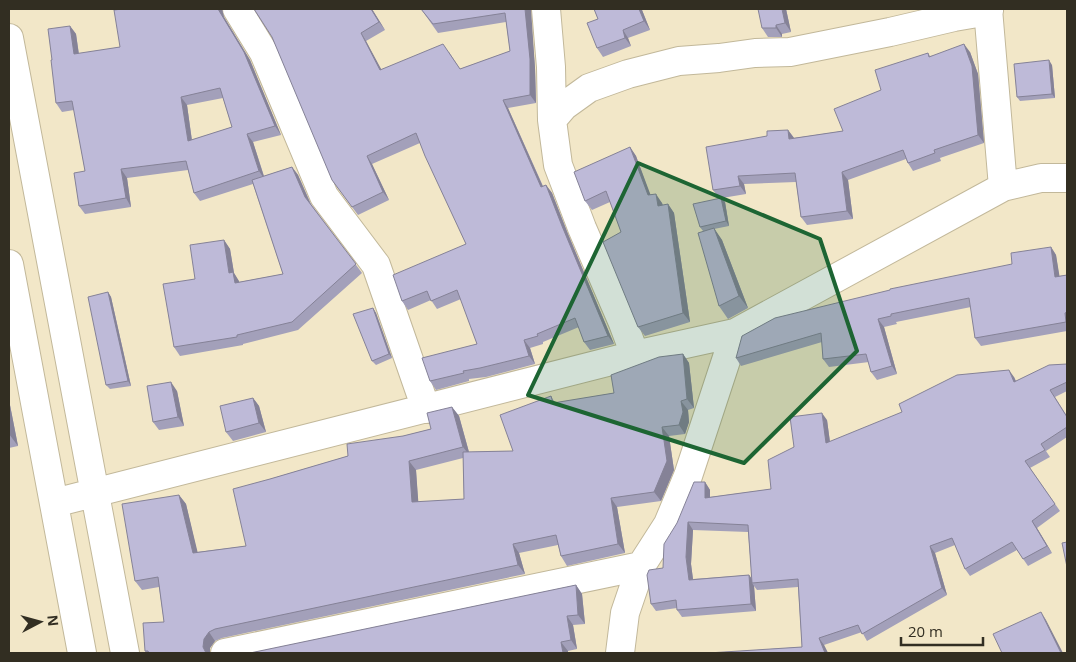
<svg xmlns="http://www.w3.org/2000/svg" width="1076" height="662" font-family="'Open Sans',sans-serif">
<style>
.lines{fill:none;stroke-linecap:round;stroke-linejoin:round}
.street-casing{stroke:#c2b89a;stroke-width:30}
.street{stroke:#fff;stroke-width:28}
.wall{fill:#a3a0ba;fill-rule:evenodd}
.shaded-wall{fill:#858297}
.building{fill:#bebad8;stroke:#858297;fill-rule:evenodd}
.marked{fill:#1d6533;fill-opacity:0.2;stroke:#1d6533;stroke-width:4;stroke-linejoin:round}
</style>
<rect width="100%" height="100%" fill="#f2e7c8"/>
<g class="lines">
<g class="street-casing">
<path id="street" d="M237,9L264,53L324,196L376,265L426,409
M546,9L551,67L552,120L558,165L582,228L623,323L635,355
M988,9L1003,187
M9,38L125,653
M552,120L564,106L589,88L628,74L679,61L719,58L755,53L790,52L890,32L954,17L989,11
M9,264L82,653
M54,503L635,355L735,333L1003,187L1041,178H1067
M225,653L641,566
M620,653L625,613L641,566L668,524L688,476L735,333"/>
</g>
<use href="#street" class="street"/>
</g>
<path class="wall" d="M122,9H222L224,17L250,60L281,135L253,142L264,176L292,167L298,175L311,204L362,273L298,330L243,344V345L180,356L174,347L195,279L224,240L230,249L234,273L239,282L283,274L253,184L200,201L194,193L188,170L127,178L131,207L85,214L79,206L85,171L74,110L62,112L56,103L52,60L70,26L76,34L79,54L120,47ZM223,98L232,127L192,140L187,105Z
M372,9L385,30L366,41L381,70L449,52L460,69L510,51L506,22L438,33L421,9L530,10L535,68L536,103L508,108L543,186L546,185L552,193L568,234L614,344L590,350L584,342L579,327L543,342V344L530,348L535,364L486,377L469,379V381L436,390L430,381L477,344L461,299L437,309L431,300L408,310L402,301L466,244L420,143L372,164L389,200L358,215L338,188L272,37Z
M594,9H645L642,10L650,30L628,38L631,46L603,57L597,48L598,19Z
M786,9L791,32L782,34V37H768L762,28Z
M970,52L978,74L984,143L940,158L941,161L913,171L908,163L906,159L848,180L853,219L807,225L801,217L796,182L744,184L746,194L722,198L725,202L729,226L714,229L722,240L748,308L728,319L719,306L703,231L700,227L719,198L713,190L767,136L788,130L794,138L843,131L881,90L928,53L930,56Z
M1052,65L1055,98L1020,101L1017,97Z
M630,147L636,156L650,195L662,203L663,205L668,204L674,213L690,322L645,336L638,327L621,232L610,202L592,210L585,201Z
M1051,247L1056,255L1059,276L1067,275V331L981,346L975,338L971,307L896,322L897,324L884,327L897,374L877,380L871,372L869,362L829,367L823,359L822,342L741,366L736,358L1012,264Z
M108,292L111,297L131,386L110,389L106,385Z
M373,308L376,313L392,358L376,365L372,361Z
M683,354L689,363L694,408L688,410L689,422L685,434L669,436L674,470L661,501L617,507L625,553L567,566L561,556L558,545L519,553L525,574L222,638L215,641L210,648V653H146L145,651L164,622L159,587L142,590L135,581L179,495L186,504L197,552L246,546L270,479L348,456L403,436L431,429L452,407L459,416L469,452L513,451L551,396L555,403L614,393ZM463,458L464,499L418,502L416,470Z
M1067,364V391L1055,397L1067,416V437L1046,451L1050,457L1030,468L1060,511L1037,528L1052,553L1028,566L1017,550L970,576L965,569L955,545L935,553L947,595L867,641L862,632L824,645L828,653H708L802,647L798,587L757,590L754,586L756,611L682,617L677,610V608L656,611L651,604L663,568L705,482L710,490V497L771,489L794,447L827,420L830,442L1014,377L1016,381ZM693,530L748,532L752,579L749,575L693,579L691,564Z
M177,391L184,426L159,430L153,422Z
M253,398L259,406L266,432L233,441L226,432Z
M9,400L18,446L9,448Z
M576,585L582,594L585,624L573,625L577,649L568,651L250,653Z"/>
<path class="shaded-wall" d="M218,9H222L224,17L250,60L281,135L275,126Z
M371,9H372L385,30L379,22Z
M525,9H531L535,68L536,103L530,95Z
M639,9H641L642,10L650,30L644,21Z
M782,9H786L791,32L785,23Z
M776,25L782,34V37L776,28Z
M70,26L76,34L80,63L74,54Z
M623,30L628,38L631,46L625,38Z
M361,33L366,41L386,78L380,70Z
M964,44L970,52L978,74L984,143L978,135Z
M1049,60L1052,65L1055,98L1052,94Z
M181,97L187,105L193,149L188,141Z
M503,100L508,108L547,196L541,187Z
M788,130L794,138L789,139Z
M247,134L253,142L265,180L259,171Z
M630,147L636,156L654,204L648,195Z
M367,156L372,164L389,200L383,192Z
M292,167L298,175L311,205L305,197Z
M121,169L127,178L131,207L126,198Z
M842,172L848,180L853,219L847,211Z
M738,176L744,184L746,194L740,186Z
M546,185L552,193L568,234L614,344L608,336L562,226Z
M656,194L662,203L665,215L658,206Z
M721,198L725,202L729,226L726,221Z
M668,204L674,213L690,322L683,313Z
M714,228L722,240L748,308L739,296Z
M224,240L230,249L234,273L239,281L241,291L229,273Z
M1051,247L1056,255L1061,285L1055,277Z
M108,292L111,297L131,386L128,381Z
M373,308L376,313L392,358L389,354Z
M1065,313L1067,317V323L1066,322Z
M878,319L884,327L897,374L892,366Z
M524,340L530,348L535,364L529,356Z
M683,354L689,363L694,408L687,399Z
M1009,370L1014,377L1019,389L1014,382Z
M171,382L177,391L184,426L178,417Z
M253,398L259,406L266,432L259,423Z
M9,400L18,446L9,434Z
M681,401L688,410L689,422L685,434L679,425Z
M452,407L459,416L470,456L463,447Z
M822,413L827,420L831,450L826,443Z
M662,427L669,436L674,470L661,501L654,492Z
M409,461L416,470L419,511L412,502Z
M705,482L710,490V505L705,498Z
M179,495L186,504L200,562L193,553Z
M611,498L617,507L625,553L618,544Z
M1032,521L1037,528L1052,553L1047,546Z
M688,522L693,530L691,564L694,587L689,580L686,557Z
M513,544L519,553L525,574L518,565Z
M930,546L935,553L947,595L942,588Z
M749,575L754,582L752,583L754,586L756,611L751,604Z
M576,585L582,594L585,624L578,615Z
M1041,612L1046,620L1063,653H1061Z
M567,616L573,625L577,649L571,640Z
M209,632L215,641L210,648V653H206L203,647L204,639Z
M819,638L824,645L828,653H825Z
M561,642L568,651V653H563Z"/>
<path class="building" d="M122,9H218L244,52L275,126L247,134L259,171L194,193L186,161L121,169L126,198L79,206L74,173L85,171L72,101L56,103L51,60H52L48,29L70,26L74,54L120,47L114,10ZM220,88L232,127L188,141L181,97Z
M254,9H371L379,22L361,33L380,70L443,44L460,69L510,51L505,13L433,24L421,9H525L530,59V95L503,100L541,187L546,185L562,226L608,336L584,342L575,318L537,334L538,336L524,340L529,356L480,368L463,371L464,373L430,381L422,358L477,344L457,290L431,301L427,291L402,301L393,275L466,244L425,156L416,133L367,156L383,192L352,207L332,180L272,37Z
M594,9H639L644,21L623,30L625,38L597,48L587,23L598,19Z
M758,9H782L785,23L776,25V28H762Z
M964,44L972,66L978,135L934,150L935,153L908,163L903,150L842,172L847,211L801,217L795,173L738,176L740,186L713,190L706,147L767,136V131L788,130L789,139L843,131L834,109L881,90L875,70L928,53L929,57Z
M1049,60L1052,94L1017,97L1014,64Z
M630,147L648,195L656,194L658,206L668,204L683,313L638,327L603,242L621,232L606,191L585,201L574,172Z
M292,167L305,197L356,264L292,322L237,335V337L174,347L163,284L195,279L190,245L224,240L229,273L233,272L235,283L283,274L252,180Z
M721,198L726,221L700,227L693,204Z
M714,228L739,296L719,306L698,233Z
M1051,247L1055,277L1067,275V312L1065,313L1066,322L975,338L969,298L891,314V316L878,319L892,366L871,372L866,354L823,359L821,333L736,358L742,336L775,318L890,290V289L1012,264L1011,253Z
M108,292L128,381L106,385L88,297Z
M373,308L389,354L372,361L353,314Z
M683,354L687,399L681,401L683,412L679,425L662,427L667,461L654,492L611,498L618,544L561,556L556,535L513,544L518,565L215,629L209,632L204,639L203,647L206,653H149L148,651H145L143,623L164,622L158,577L135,581L122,504L179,495L193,553L246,546L233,489L270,479L348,456L347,444L403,436L431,429L427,413L452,407L463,447L409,461L412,502L464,499L463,452L513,451L500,415L551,396L553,403L614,393L611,375L659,357Z
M1067,364V382L1050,390L1067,417V427L1041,444L1045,450L1025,461L1055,504L1032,521L1047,546L1023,559L1012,542L965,569L952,538L930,546L942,588L862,634L858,625L819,638L825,653H708L802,647L798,579L752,583L748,525L688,522L686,557L689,580L749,575L751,604L677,610L676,600L651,604L647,575L649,570L663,568L664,544L677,523L694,482H705V498L771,489L768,460L794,447L790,417L822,413L826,443L902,412L899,404L957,375L1009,370L1014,382L1049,365Z
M171,382L178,417L153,422L147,386Z
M253,398L259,423L226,432L220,406Z
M1067,542V567L1062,543Z
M576,585L578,615L567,616L571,640L561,642L563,653H250Z
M1041,612L1061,653H1002L993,634Z"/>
<path class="marked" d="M638,163L820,239L857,351L744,463L528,395Z"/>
<rect width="1076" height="662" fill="none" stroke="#322e22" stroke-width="20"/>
<g transform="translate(40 622) rotate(84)" stroke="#f2e7c8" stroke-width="4" paint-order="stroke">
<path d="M0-4L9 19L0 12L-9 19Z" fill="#322e22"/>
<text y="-8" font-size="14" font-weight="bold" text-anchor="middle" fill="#322e22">N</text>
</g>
<path d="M901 637v8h82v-8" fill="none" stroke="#322e22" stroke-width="2.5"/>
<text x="908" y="637" font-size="15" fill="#322e22" stroke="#f2e7c8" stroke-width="4" paint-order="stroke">20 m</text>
</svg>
